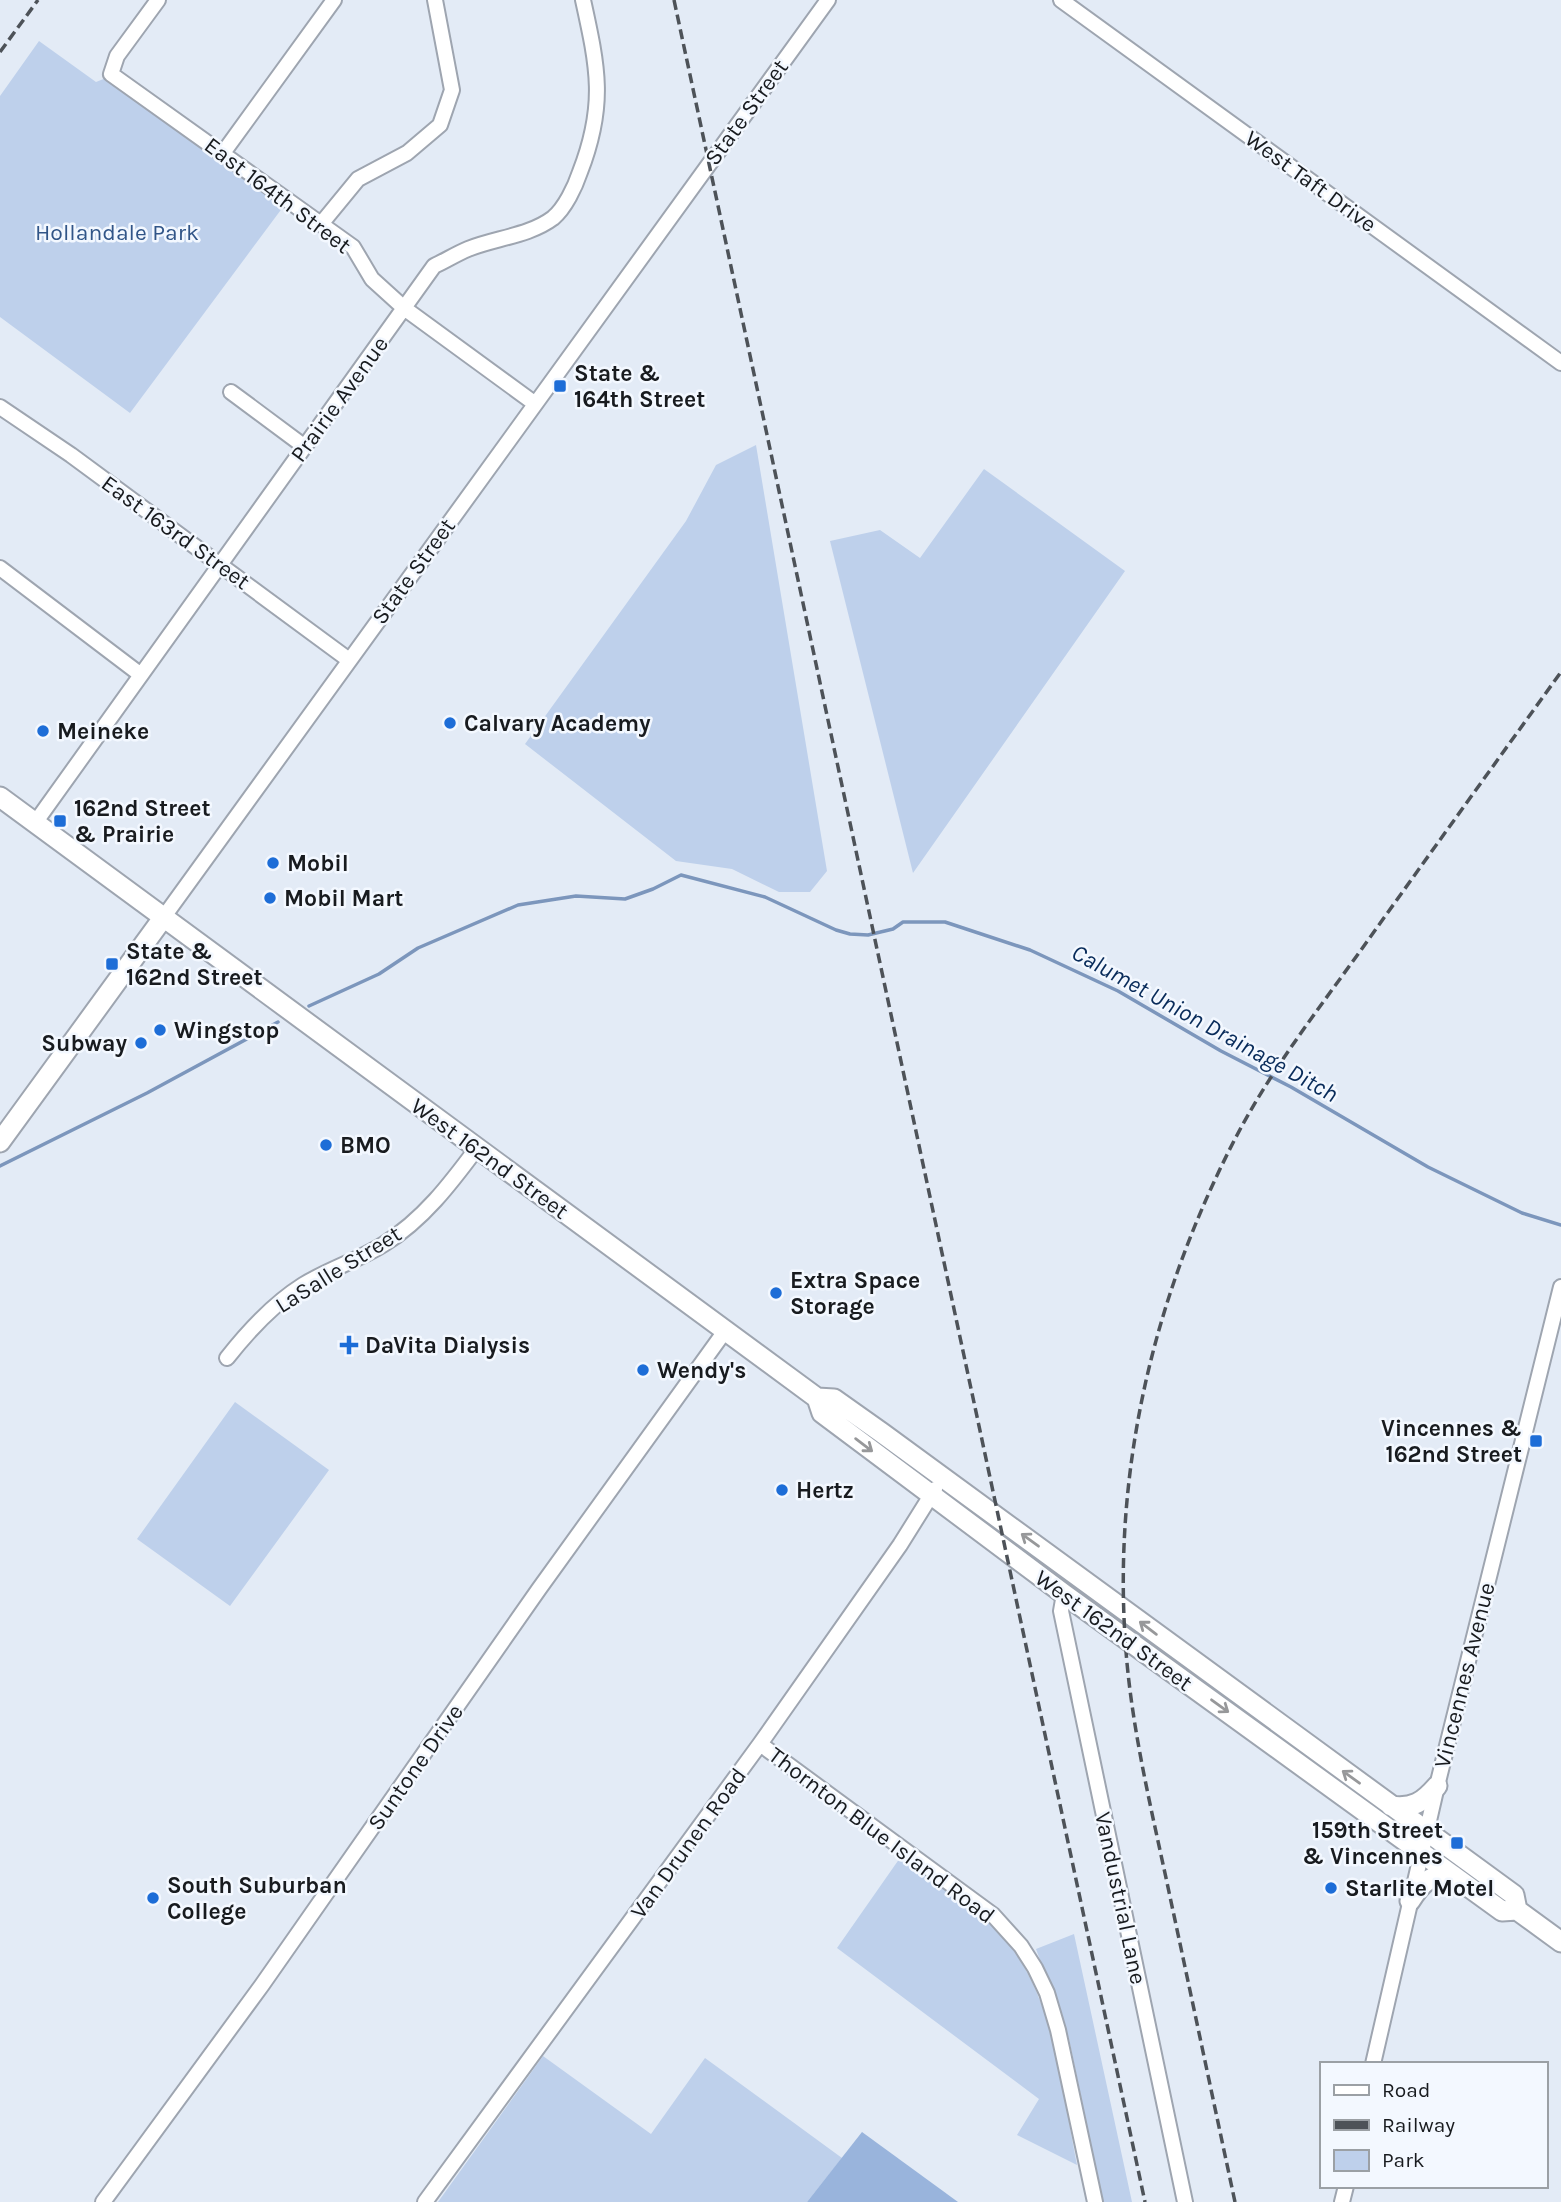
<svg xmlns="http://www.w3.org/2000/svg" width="1561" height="2202" font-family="Karla,sans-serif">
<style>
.green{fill:#bed0eb}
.forest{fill:#99b4dc}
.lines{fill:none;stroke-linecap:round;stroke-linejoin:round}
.stream{stroke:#7c96bc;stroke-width:3.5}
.minor-casing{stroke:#9ea5b0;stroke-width:18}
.major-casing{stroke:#9ea5b0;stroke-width:23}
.minor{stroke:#fff;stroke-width:14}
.major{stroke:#fff;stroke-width:19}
.rail{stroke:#4d5258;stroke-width:3.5;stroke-dasharray:10 5;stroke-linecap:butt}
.oneway{stroke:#97989a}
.poi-dot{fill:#1d6dd7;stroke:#f3f8ff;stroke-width:2.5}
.labels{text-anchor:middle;stroke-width:5;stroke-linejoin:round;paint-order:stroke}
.street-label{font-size:23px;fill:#181b1f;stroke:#f3f8ff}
.park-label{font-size:23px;fill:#315588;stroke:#f3f8ff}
.poi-label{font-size:23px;font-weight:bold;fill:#181b1f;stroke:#f3f8ff;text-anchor:start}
.water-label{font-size:24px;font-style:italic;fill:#082b5a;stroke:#f3f8ff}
</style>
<rect width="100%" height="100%" fill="#e3ebf6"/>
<path class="green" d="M39,41L96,82L106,78L283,207L130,413L0,317V96Z
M756,445L827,871L810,892H779L732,869L676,861L525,744L686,521L716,465Z
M984,469L1125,571L913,873L830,541L880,530L920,558Z
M235,1402L329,1470L230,1606L137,1539Z
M902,1855C938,1882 980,1907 1008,1943C1056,2004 1062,2091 1077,2165L1017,2135L1039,2099L837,1948Z
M1074,1934L1132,2202H1103L1069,2039L1036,1949Z
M543,2056L651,2134L705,2058L842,2158L807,2202H438Z"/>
<path class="forest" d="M862,2132L958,2202H807Z"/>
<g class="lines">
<path class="stream" d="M309,1006L379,974L418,948L518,905L576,896L625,899L653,889L681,875L765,897L836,930L850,934L868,935L893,929L903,922H945L1030,950L1118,991L1221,1051L1291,1087L1428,1167L1522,1213L1561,1225
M0,1166L147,1093L278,1022"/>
<g class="minor-casing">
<path id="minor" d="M158,0L117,56L111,74L353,247L372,279L404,308L534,403
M1061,0L1561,363
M223,153L334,0
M321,224L358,179L407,153L440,125L452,90L435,0
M231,392L305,447
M0,407L71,455L349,660
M0,568L141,675
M35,823L434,266C445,261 456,254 468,249C495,238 529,236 553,218C565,208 575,187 580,172C606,105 598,68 583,0
M163,918L828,0
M227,1358C249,1330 273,1304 303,1285C329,1269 359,1260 384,1244C423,1220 451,1183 477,1148
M1064,1594L1061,1611L1185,2202
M760,1744L993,1915L1021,1946L1035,1968L1047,1993L1058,2030L1095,2202
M1373,2064L1437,1786L1561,1287
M103,2202L262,1985L539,1589L725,1331
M425,2202L760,1744L900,1545L935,1489
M1342,2202L1346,2186"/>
</g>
<g class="major-casing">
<path id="major" d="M0,797L817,1398L834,1399L882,1433L1514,1895L1517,1910
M0,1142L163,918
M817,1398L822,1413L1064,1594L1502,1911L1517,1910L1561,1942
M1391,1806C1413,1809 1423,1802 1437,1786
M1410,1901C1422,1882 1431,1873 1454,1876"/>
</g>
<use href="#minor" class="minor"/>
<use href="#major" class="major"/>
<path class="rail" d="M674,0L1145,2202
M0,52L38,0
M1235,2202C1213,2099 1191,1995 1169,1892C1151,1807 1130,1723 1125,1637C1114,1462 1156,1291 1236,1137C1272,1068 1321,1006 1366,943C1431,852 1496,762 1561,672"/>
</g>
<defs><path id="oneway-shaft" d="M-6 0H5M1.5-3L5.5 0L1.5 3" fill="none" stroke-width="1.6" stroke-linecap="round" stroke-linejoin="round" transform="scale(1.75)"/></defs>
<g class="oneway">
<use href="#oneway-shaft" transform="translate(864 1445) rotate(37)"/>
<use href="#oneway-shaft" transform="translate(1030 1540) rotate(-144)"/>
<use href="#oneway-shaft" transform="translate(1148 1628) rotate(-143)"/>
<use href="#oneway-shaft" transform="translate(1220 1706) rotate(36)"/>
<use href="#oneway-shaft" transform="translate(1351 1777) rotate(-144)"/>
</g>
<g class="poi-dot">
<rect x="553" y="379" width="14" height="14" rx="3.5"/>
<circle cx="450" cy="723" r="7"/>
<circle cx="43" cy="731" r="7"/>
<rect x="53" y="814" width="14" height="14" rx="3.5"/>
<circle cx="273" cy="863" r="7"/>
<circle cx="270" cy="898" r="7"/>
<rect x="105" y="957" width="14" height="14" rx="3.5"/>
<circle cx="160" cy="1030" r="7"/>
<circle cx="141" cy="1043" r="7"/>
<circle cx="326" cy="1145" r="7"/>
<circle cx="776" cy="1293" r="7"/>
<path d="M345.5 1334.5h7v7h7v7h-7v7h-7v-7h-7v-7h7z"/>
<circle cx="643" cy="1370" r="7"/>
<rect x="1529" y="1434" width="14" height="14" rx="3.5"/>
<circle cx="782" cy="1490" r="7"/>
<rect x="1450" y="1836" width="14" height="14" rx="3.5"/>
<circle cx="1331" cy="1888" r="7"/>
<circle cx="153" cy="1898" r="7"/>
</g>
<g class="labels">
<g class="street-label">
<text transform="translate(746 112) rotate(-54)" y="8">State Street</text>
<text transform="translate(1311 181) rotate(36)" y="8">West Taft Drive</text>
<text transform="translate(278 195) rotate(37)" y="8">East 164th Street</text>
<text transform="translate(339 399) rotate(-54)" y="8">Prairie Avenue</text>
<text transform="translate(176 532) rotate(36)" y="8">East 163rd Street</text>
<text transform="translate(413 571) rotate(-54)" y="8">State Street</text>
<text transform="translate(490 1158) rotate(36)" y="8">West 162nd Street</text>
<text transform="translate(338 1269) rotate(-32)" y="8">LaSalle Street</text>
<text transform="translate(1114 1630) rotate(36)" y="8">West 162nd Street</text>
<text transform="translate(1464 1675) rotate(-76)" y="8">Vincennes Avenue</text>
<text transform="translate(415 1767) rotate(-55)" y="8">Suntone Drive</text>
<text transform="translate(882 1835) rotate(37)" y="8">Thornton Blue Island Road</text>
<text transform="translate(688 1843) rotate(-54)" y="8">Van Drunen Road</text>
<text transform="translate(1121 1898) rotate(78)" y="8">Vandustrial Lane</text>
</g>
<g class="park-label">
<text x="117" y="240">Hollandale Park</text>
</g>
<g class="poi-label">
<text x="574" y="381">State &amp;<tspan x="574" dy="26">164th Street</tspan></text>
<text x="464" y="731">Calvary Academy</text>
<text x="57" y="739">Meineke</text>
<text x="74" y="816">162nd Street<tspan x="74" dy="26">&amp; Prairie</tspan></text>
<text x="287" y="871">Mobil</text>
<text x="284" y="906">Mobil Mart</text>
<text x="126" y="959">State &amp;<tspan x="126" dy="26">162nd Street</tspan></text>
<text x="174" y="1038">Wingstop</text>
<text x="127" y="1051" text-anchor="end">Subway</text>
<text x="340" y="1153">BMO</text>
<text x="790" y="1288">Extra Space<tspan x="790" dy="26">Storage</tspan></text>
<text x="365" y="1353">DaVita Dialysis</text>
<text x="657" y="1378">Wendy's</text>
<text x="1522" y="1436" text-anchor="end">Vincennes &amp;<tspan x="1522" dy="26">162nd Street</tspan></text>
<text x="796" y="1498">Hertz</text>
<text x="1443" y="1838" text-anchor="end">159th Street<tspan x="1443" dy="26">&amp; Vincennes</tspan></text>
<text x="167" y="1893">South Suburban<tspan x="167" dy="26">College</tspan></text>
<text x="1345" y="1896">Starlite Motel</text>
</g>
<g class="water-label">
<text transform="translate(1205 1023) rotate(29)" y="8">Calumet Union Drainage Ditch</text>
</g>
</g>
<rect x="1320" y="2062" width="228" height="126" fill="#f3f8ff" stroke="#9ba0a5" stroke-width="2"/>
<rect x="1334" y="2085" width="35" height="10" fill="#ffffff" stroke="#9ba0a5" stroke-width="2"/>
<text x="1382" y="2097" font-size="21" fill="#181b1f">Road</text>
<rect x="1334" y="2120" width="35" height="10" fill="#4d5258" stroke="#9ba0a5" stroke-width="2"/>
<text x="1382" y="2132" font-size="21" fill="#181b1f">Railway</text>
<rect x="1334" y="2150" width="35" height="21" fill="#bed0eb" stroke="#9ba0a5" stroke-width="2"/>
<text x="1382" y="2167" font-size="21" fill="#181b1f">Park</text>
</svg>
